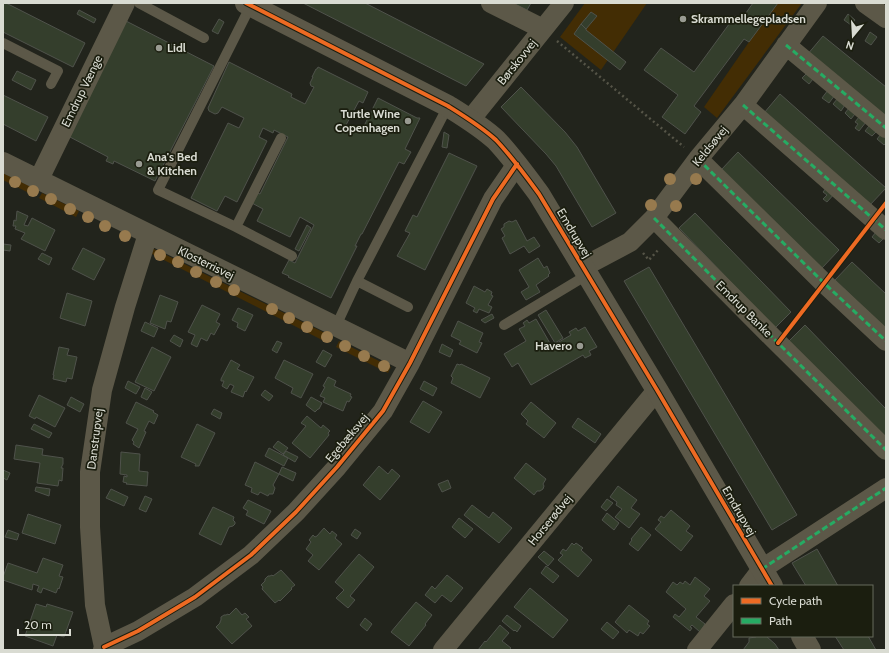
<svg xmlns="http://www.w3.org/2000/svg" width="889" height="653" font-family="Cabin,sans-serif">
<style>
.green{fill:#432d04}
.building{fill:#343e2c;stroke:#4f524b}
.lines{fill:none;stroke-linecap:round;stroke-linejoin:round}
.path{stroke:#555447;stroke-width:2.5;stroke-dasharray:2 3;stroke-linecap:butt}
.service{stroke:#5c5848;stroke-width:10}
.minor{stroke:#5c5848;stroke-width:20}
.tertiary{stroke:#5c5848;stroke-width:22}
.quiet{stroke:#26ab63;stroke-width:3;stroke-dasharray:6 3;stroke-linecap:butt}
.cycleway-casing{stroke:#1b1e0f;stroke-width:6}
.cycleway{stroke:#ed6a23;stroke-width:4}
.tree{fill:#977a4e}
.poi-dot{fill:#999b92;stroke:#1b1e0f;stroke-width:1.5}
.labels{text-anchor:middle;stroke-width:3.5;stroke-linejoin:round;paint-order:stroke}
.poi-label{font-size:12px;font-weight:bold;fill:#d9dbd2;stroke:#1b1e0f;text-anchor:start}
.street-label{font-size:12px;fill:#d9dbd2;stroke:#1b1e0f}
</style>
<rect width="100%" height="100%" fill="#22241c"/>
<path class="green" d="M585,3H647L601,70L560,37Z
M776,3H802L717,118L704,107Z
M3,173L36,189L33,195L3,180Z
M42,193L79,211L76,217L39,198Z
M154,249L331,336L328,343L148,252Z
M339,341L391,367L388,373L336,347Z"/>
<path class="building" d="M3,3H6L85,43L73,67L3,32Z
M303,3H365L484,64L466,86Z
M513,3H531L527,10Z
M753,3H778L749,42L744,39L694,106L701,112L685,134L662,117L678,95L644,70L661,48L694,72L735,16L741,20Z
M79,10L96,19L94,23L77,14Z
M591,12L597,16L586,29L581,24Z
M848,14L855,20L851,25L844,20Z
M219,19L224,22L218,34L212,31Z
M126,21L214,66L155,181L114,161L113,164L106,161L108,157L68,136Z
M581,24L586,29V30L626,62L620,70L574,34Z
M870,32L877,37L871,45L865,41Z
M823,36L886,87V120L807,55Z
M229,62L292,94L291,97L305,104L314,87L311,86L310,83L313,77H312L316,69H317L318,67L368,92L363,103L359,101L346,125L361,132L378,98L417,118H420L405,149L411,152L404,164L399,162L362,234H361L355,246H357L331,298L288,277L289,276L282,273L289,260L295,263L314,225L300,217L290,237L257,221L263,209L250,202L255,192L260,194L288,137L274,130L273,133L263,128L259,137L267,141L237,202L225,196L217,211L191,198L228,123L239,128L244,118L222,107L218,113L215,114L209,111L208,108Z
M17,71L36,80L31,90L12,80Z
M806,74L813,79L809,84L802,78Z
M521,87L565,132L577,147L616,213L592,227L556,166L546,154L501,107Z
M828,90L835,95L829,103L822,98Z
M780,94L886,188L869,206L764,113Z
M3,95L48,117L36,141L3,124Z
M838,98L845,105L841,111L833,104Z
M849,108L855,114L851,119L845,113Z
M859,117L866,122L859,131L855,128L858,124L855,122Z
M869,126L876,132L872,136L865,131Z
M444,132L449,135L447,148L442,147Z
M881,134L886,138V143L884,145L877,139Z
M738,152L839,250L822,268L721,170Z
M449,153L477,166L425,270L397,256L410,233L405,231L413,215L417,217Z
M827,187L835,193L827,202L823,199L827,195L823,192Z
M17,211L28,216L24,225L28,226L32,218L55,230L45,251L21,239L25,233L15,229L16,226H13L14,220L16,221Z
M695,213L791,312L775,328L679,228Z
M516,220L527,241L534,237L540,246L529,253L524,246L510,254L502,238L505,236L501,229L504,227V224L509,221L512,222Z
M307,225L311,228L299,251L295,249Z
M876,232L884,238L879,243L872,237Z
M3,244L11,245L10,251L3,250Z
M83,248L105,259L94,280L72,269Z
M42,253L52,258L49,265L38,259Z
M538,258L544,268L547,266L550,273L548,275L549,276L536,285L540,292L526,300L521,292L529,287L519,270Z
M852,262L886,294V329L835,280Z
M649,267L797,515L772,530L624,281Z
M474,286L485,292L487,289L492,292L491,295L493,296L488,305L492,307L489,313L479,309L477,313L473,311L475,308L466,303Z
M67,293L92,301L85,326L60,318Z
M160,295L178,302L171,322L167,321L165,329L150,323Z
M202,305L220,314L216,322L220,324L214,335L211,333L207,341L201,338L197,347L191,344L195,335L188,332Z
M238,308L253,315L245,331L237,327L238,323L232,320Z
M546,310L563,338L555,343L538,315Z
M492,314L494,318L485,323L481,320Z
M536,319L551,345L557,343L571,335L569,332L576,328L578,331L585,327L597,347L589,351L591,355L585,358L583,355L531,385L518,363L512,367L504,354L526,341L519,329L525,326L523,323L527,320L529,323Z
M458,321L483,333L479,342L482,343L477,353L459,344L461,341L451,336Z
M145,322L158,328L154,337L141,331Z
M805,325L886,409V443L788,342Z
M174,335L183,340L180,347L170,341Z
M277,341L282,343L277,353L272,350Z
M442,344L453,350L450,357L439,352Z
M59,347L69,349L67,355L77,357L72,379L67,378L66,382L53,379L54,375H53Z
M152,347L171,357L154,391L135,382Z
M323,350L332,355L325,367L316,362Z
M231,360L240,365L237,369L254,377L246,392L245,391L243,397L231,392L234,386L230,384L227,389L222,386L224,381H221V379Z
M284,360L313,374L301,398L291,393L293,388L275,378Z
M457,364L460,365L461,364L490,378L480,398L451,383L453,378L451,376Z
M328,377L336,381L334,386L351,394L350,396L352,397L349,402L347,401L343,411L323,402L325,398L320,396L325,387L323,386Z
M128,381L140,387L136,394L125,388Z
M424,381L437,388L433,396L420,389Z
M145,388L152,392L147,400L141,397Z
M265,390L273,396L269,401L261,395Z
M39,395L65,408L55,427L36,417L35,419L29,416Z
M71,397L84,404L80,412L67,405Z
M311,397L322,403L319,409H318L315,412L306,405Z
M423,401L442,412L429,433L410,422Z
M136,402L154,411L153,412L158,415L154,424L149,421L144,431L146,432L139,448L133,444L134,442L132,440L138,429L126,423Z
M531,402L556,423L544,438L526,424L528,421L521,414Z
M214,409L222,413L220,419L211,414Z
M307,416L321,428L323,425L330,431L328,433L329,435L310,458L292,443L306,426L301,423Z
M578,418L601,434L595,443L572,427Z
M34,424L52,433L49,438L31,429Z
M197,424L215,433L199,466H195L196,464L181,457Z
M278,441L288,448L283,454L273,447Z
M16,445L43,449L42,455L63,458V464L61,468H63L62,481L59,480L58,486L37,483L40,463L14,459Z
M269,448L288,458L284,466L265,456Z
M286,451L298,457L295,462L283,455Z
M121,452L140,454L139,471L148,472L147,486L126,484L127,483L123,482L124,476L127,477V475L120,474Z
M255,462L279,474L273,485L275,488L273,494H269L268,496L260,492L258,495L251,492L252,488L245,485Z
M526,463L546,479L543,484L544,486L543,489L540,491H537L534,495L514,478Z
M379,466L388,474L392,469L400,476L380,500L363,485Z
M282,467L296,473L293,481L279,474Z
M3,470L10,473L7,480L3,478Z
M448,480L451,488L442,492L438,484Z
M618,486L637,500L631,508L640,514L629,528L615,517L622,509L616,505L617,502L610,497Z
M36,487L50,489L49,496L35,491Z
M111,489L128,497L124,506L106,498Z
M145,496L152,499L146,512L139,509Z
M607,499L613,503L606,511L601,507Z
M248,500L271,511L264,524L246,515L248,511L243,508Z
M472,505L489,518L493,512L512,528L499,543L464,515Z
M213,507L234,517L233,520L235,522V524L233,526L229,527L221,545L199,534Z
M671,510L690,526L686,531L693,536L681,551L655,529L661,522L658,520L661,516L664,518Z
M607,513L619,523L614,530L602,520Z
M28,514L61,525L55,544L22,533Z
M459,518L473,529L465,538L452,527Z
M641,527L651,535L638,551L629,544L632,540L631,539Z
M324,528L330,534L332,531L337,535L335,538L342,544L319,570L308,561L313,555L306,549L311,542L309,540L313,535L315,537L317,536Z
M355,529L361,533L357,539L351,535Z
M8,530L19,534L17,540L5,537Z
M572,543L574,545L576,543L583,548L581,550L592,560L578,577L558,560L563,555L560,553L563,549L566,551Z
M817,549L838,586H806L792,563Z
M544,551L554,559L548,566L538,557Z
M359,554L374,567L350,596L355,600L348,608L336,598L344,590L335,582Z
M43,558L63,565L59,576L63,577L59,589L58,588L56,593L43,588L41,593L37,591L39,586L33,584L32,590L3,580V577L8,563L37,573Z
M546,566L559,576L553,583L541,573Z
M281,570L295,585L291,588L292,589L280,601L279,600L275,603L262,589L263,587L261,585L265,581V579L268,576H270L272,575L273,576Z
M447,575L463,588L451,602L442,595L435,603L425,595L432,586L435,589Z
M695,577L710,589L704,596L710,601L696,617L705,624L700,632L692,625L690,627L692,628L690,631L673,617L675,614L679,617L686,609L666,592L673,582L677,585L680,582L683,584L685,581L690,585Z
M530,588L568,620L553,638L514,607Z
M416,602L432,615L425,624L426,625L409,646L391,632Z
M36,604L46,607L47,604L73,612L64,637L57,635L53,646L25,636Z
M629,605L649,621L647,624L650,626L643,634L640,632L638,636L629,630L627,633L615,622Z
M236,608L242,615L245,613L249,617L246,619L252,626L232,644L216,627L220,623V622L221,620V617L224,615H226L228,614L229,615Z
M507,615L521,626L517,632L515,630L514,631L502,621Z
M365,618L372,624L367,631L360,625Z
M607,622L619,632L613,639L601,629Z
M500,625L509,633L502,641L511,648L509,650H478L485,641L486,642Z
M756,636H766L775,644L779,650H743L749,642V638L756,637Z
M835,636H868L876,650H844Z"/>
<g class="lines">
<path class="path" d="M557,41L684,147
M643,253L649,260L659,249"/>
<path class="service" d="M139,3L204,38
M251,5L158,190L236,227L292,256
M3,43L58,71L51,84
M236,227L281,138
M357,281L408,307
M504,325L587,275
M336,326L357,281L448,106"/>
<path class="minor" d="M491,3L543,29
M865,3L886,18
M786,45L886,128
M743,105L886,230
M470,120L564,3
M698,159L824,283L886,341
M3,162L410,363
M39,179L125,3
M654,218L773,338L886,450
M583,267L630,242L654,218L698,159L743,105L817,3
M749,586L762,569L886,488
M104,647L138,631L195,597L251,555L296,512L337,467L383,411L410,363L493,199L517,164
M103,650L104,647L95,605L90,527V472L102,390L125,307L148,234
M443,650L657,390
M697,650L734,604"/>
<path class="tertiary" d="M246,3L448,106C464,116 482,127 496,140C512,157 525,175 539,194L657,390L772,586
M802,636L810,650"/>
<path class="quiet" d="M786,45L886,128
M743,105L886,230
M698,159L824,283L886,341
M654,218L773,338L886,450
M762,569L886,488"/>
<g class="cycleway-casing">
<path id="cycleway" d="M246,3L448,106C464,116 482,127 496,140C512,157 525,175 539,194L657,390L772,586
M778,343L886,203
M104,647L138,631L195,597L251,555L296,512L337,467L383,411L410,363L493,199L517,164"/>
</g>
<use href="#cycleway" class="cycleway"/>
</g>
<g class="tree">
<circle cx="670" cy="179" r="6"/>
<circle cx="696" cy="179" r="6"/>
<circle cx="15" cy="182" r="6"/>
<circle cx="33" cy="191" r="6"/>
<circle cx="51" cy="199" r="6"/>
<circle cx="651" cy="205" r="6"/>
<circle cx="676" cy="206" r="6"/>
<circle cx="70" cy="209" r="6"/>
<circle cx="88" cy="217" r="6"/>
<circle cx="105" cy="226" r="6"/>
<circle cx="125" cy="236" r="6"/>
<circle cx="160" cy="255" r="6"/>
<circle cx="178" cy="262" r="6"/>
<circle cx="196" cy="272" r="6"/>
<circle cx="216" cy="282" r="6"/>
<circle cx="234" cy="290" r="6"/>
<circle cx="272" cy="309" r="6"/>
<circle cx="289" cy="318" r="6"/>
<circle cx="307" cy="327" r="6"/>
<circle cx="327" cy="337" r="6"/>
<circle cx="345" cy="346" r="6"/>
<circle cx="364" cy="356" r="6"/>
<circle cx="384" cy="366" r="6"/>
</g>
<g class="poi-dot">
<circle cx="683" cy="19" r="4"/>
<circle cx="159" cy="48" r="4"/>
<circle cx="408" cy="121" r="4"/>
<circle cx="139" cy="164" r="4"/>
<circle cx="580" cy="346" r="4"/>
</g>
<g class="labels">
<g class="poi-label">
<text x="691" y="23">Skrammellegepladsen</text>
<text x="167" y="52">Lidl</text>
<text x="400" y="118" text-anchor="end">Turtle Wine<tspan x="400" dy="14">Copenhagen</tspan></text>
<text x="147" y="161">Ana's Bed<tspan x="147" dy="14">&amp; Kitchen</tspan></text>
<text x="572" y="350" text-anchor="end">Havero</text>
</g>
<g class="street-label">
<text transform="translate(517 62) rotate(-51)" y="4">Børskovvej</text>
<text transform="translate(82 91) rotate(-64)" y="4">Emdrup Vænge</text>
<text transform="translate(710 146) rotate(-51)" y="4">Keldsøvej</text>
<text transform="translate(574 233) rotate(59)" y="4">Emdrupvej</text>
<text transform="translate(206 263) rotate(26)" y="4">Klosterrisvej</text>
<text transform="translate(744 309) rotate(45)" y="4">Emdrup Banke</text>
<text transform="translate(347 438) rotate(-50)" y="4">Egebæksvej</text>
<text transform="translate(95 439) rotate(-83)" y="4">Danstrupvej</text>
<text transform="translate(739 511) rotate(60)" y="4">Emdrupvej</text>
<text transform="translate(550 520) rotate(-51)" y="4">Horserødvej</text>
</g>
</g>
<rect width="889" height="653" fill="none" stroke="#d9dbd2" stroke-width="8"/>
<rect x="733" y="585" width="140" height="52" fill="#1b1e0f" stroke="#676a5d"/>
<rect x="741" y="598" width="20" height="6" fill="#ed6a23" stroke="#676a5d"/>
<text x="769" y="605" font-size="12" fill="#d9dbd2">Cycle path</text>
<rect x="741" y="618" width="20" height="6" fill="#26ab63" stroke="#676a5d"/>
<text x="769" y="625" font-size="12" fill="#d9dbd2">Path</text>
<g transform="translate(853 36) rotate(198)" stroke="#1b1e0f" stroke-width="3" paint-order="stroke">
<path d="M0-3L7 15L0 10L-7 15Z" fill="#d9dbd2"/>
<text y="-6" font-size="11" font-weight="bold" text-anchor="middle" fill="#d9dbd2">N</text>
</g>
<path d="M18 629v6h52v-6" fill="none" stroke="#d9dbd2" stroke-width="2"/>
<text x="24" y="629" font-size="12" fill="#d9dbd2" stroke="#1b1e0f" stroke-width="3" paint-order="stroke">20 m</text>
</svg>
